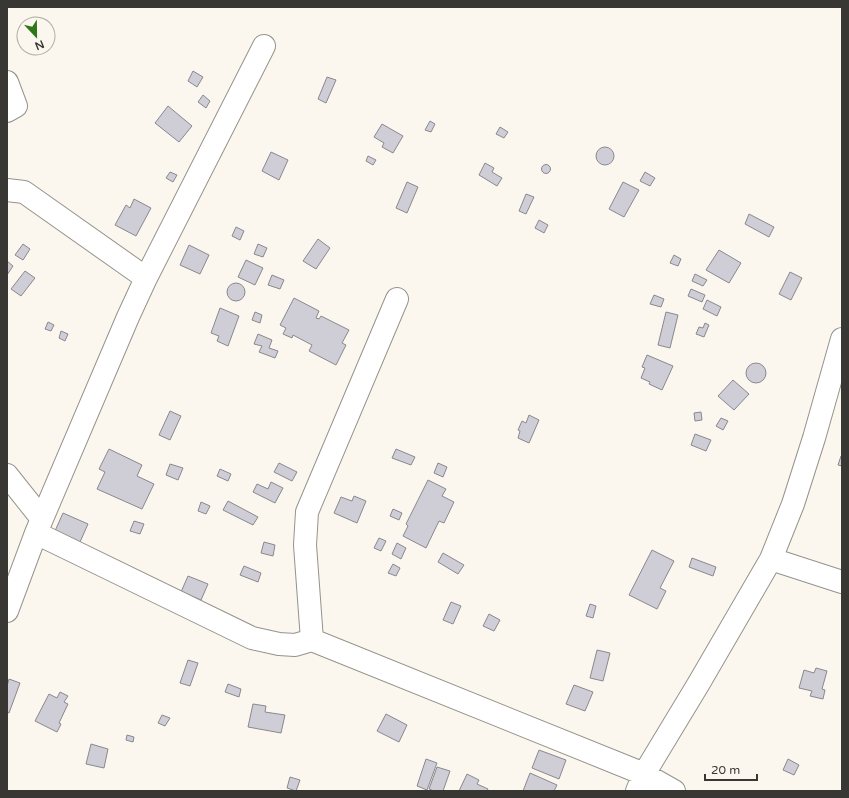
<svg xmlns="http://www.w3.org/2000/svg" width="849" height="798" font-family="'Varela Round',sans-serif">
<style>
.building{fill:#cfcdd5;stroke:#8a888f}
.lines{fill:none;stroke-linecap:round;stroke-linejoin:round}
.minor-casing{stroke:#96938c;stroke-width:24}
.minor{stroke:#fff;stroke-width:22}
</style>
<rect width="100%" height="100%" fill="#fbf7ef"/>
<path class="building" d="M193,71L203,77L197,87L188,81Z
M327,77L336,80L326,103L318,99Z
M203,95L210,101L206,108L198,102Z
M168,106L192,126L179,142L155,123Z
M430,121L435,124L431,132L425,130Z
M382,124L403,136L393,153L382,147L384,143L374,137Z
M500,127L508,132L504,138L496,134Z
M596 156a9 9 0 1 1 18 0a9 9 0 1 1-18 0Z
M271,152L288,160L279,180L262,171Z
M368,156L376,160L373,165L366,161Z
M485,163L494,168L492,172L502,178L497,186L479,175Z
M541.5 169a4.5 4.5 0 1 1 9 0a4.5 4.5 0 1 1-9 0Z
M170,172L177,175L173,182L166,178Z
M645,172L655,178L650,186L640,181Z
M407,182L418,187L407,213L396,208Z
M623,182L639,190L624,217L609,209Z
M526,194L534,197L526,214L519,211Z
M134,199L151,208L136,236L115,225L126,205L130,208Z
M749,214L774,227L769,237L745,224Z
M539,220L548,225L544,233L535,228Z
M236,227L244,231L240,240L232,236Z
M318,239L330,248L316,269L303,261Z
M23,244L30,249L23,260L15,255Z
M258,244L267,248L263,257L254,254Z
M189,245L209,255L200,274L180,265Z
M719,250L741,263L729,283L706,270Z
M674,255L681,259L678,266L670,263Z
M246,260L263,268L255,285L238,277Z
M7,261L13,266L7,275Z
M25,271L35,278L21,296L11,289Z
M790,272L802,278L791,300L779,294Z
M695,274L707,280L703,286L692,281Z
M272,275L284,280L280,289L268,285Z
M227 292a9 9 0 1 1 18 0a9 9 0 1 1-18 0Z
M691,289L705,295L702,302L688,296Z
M654,295L664,299L661,307L650,304Z
M294,298L319,311L316,318L319,319L321,316L349,330L342,343L346,345L336,365L309,351L312,345L293,335L292,338L283,334L286,328L280,325Z
M707,300L721,307L717,316L703,309Z
M220,308L239,316L228,346L217,341L219,336L211,333Z
M255,312L262,315L260,323L252,320Z
M666,312L678,315L670,348L658,345Z
M48,322L54,325L51,331L45,329Z
M705,323L709,325L704,337L696,334L699,327L703,328Z
M61,331L68,334L65,341L59,338Z
M258,334L272,340L269,348L278,351L275,358L259,352L262,346L254,344Z
M647,355L673,366L662,390L649,384L650,382L641,378L645,368L642,367Z
M746 373a10 10 0 1 1 20 0a10 10 0 1 1-20 0Z
M733,380L749,394L734,410L718,396Z
M170,411L181,416L170,440L159,435Z
M701,412L702,420L695,421L694,413Z
M529,415L539,420L529,443L518,438L520,431L518,430L522,421L526,423Z
M721,418L728,421L723,430L716,426Z
M695,434L711,440L706,451L691,445Z
M109,449L142,465L137,476L154,484L142,509L97,489L105,472L99,469Z
M396,449L415,457L411,465L392,458Z
M841,456L842,457V466L838,465Z
M279,463L297,472L292,481L274,472Z
M438,463L447,467L443,477L434,473Z
M170,464L183,468L178,480L166,475Z
M220,469L231,474L228,481L217,476Z
M428,480L446,489L442,496L454,502L444,523L439,521L426,548L403,536L408,526L406,524Z
M271,482L283,488L275,503L253,492L257,484L268,489Z
M354,496L366,501L357,523L334,513L341,497L352,501Z
M228,501L258,517L253,525L223,510Z
M201,502L210,506L206,514L198,511Z
M393,509L402,513L399,520L390,516Z
M63,513L88,524L80,542L55,531Z
M134,521L144,524L140,534L130,531Z
M379,538L386,541L381,551L374,548Z
M264,542L275,545L273,556L261,553Z
M397,543L406,548L401,559L392,554Z
M652,550L674,561L660,588L666,591L657,609L629,595Z
M443,553L464,565L458,574L438,562Z
M692,558L716,567L713,576L689,567Z
M393,564L400,568L396,576L388,573Z
M244,566L261,573L258,582L240,575Z
M188,576L208,584L201,600L181,592Z
M451,602L461,606L453,624L443,620Z
M590,604L596,606L593,618L586,616Z
M489,614L500,620L494,631L483,626Z
M597,650L610,653L603,681L590,678Z
M188,660L198,663L190,686L180,683Z
M816,668L827,671L822,689L825,690L823,699L810,696L812,691L799,688L804,670L814,673Z
M9,679L20,683L9,713L7,712V686Z
M228,684L241,689L239,697L225,692Z
M574,685L593,692L585,711L566,704Z
M60,692L68,696L64,702L68,704L59,723L61,724L57,732L35,721L49,694L57,698Z
M253,704L266,706L265,712L285,715L281,733L248,727Z
M386,714L407,725L399,742L377,731Z
M162,715L170,718L165,726L158,723Z
M127,735L134,737L133,742L126,740Z
M91,744L108,749L104,768L86,764Z
M539,750L566,760L559,779L532,768Z
M426,759L437,763L427,790L417,786Z
M788,759L799,765L794,775L783,770Z
M437,767L450,771L443,791H434L429,789Z
M530,773L557,785L554,791H523Z
M467,774L479,780L477,784L488,789L487,791H459Z
M290,777L300,780L296,791L287,788Z"/>
<g class="lines">
<g class="minor-casing">
<path id="minor" d="M7,82L16,106L7,111
M7,190L24,192L146,278
M7,475L42,519
M36,533L252,638L279,644L295,645L312,640L644,774L674,791
M771,559L842,582
M7,611L36,533L128,317L146,278L264,46
M312,640L305,545L307,512L397,299
M637,791L644,774L699,683L771,559L793,504L814,438L842,339"/>
</g>
<use href="#minor" class="minor"/>
</g>
<rect width="849" height="798" fill="none" stroke="#383734" stroke-width="16"/>
<g transform="translate(36 36) rotate(158)"><circle r="19" fill="#fbf7ef" stroke="#adaaa4"/>
<path d="M0-3L7 15L0 10L-7 15Z" fill="#2f7619"/>
<text y="-6" font-size="11" font-weight="bold" text-anchor="middle" fill="#383734">N</text>
</g>
<path d="M705 774v6h52v-6" fill="none" stroke="#383734" stroke-width="2"/>
<text x="711" y="774" font-size="12" fill="#383734" stroke="#fbf7ef" stroke-width="3" paint-order="stroke">20 m</text>
</svg>
